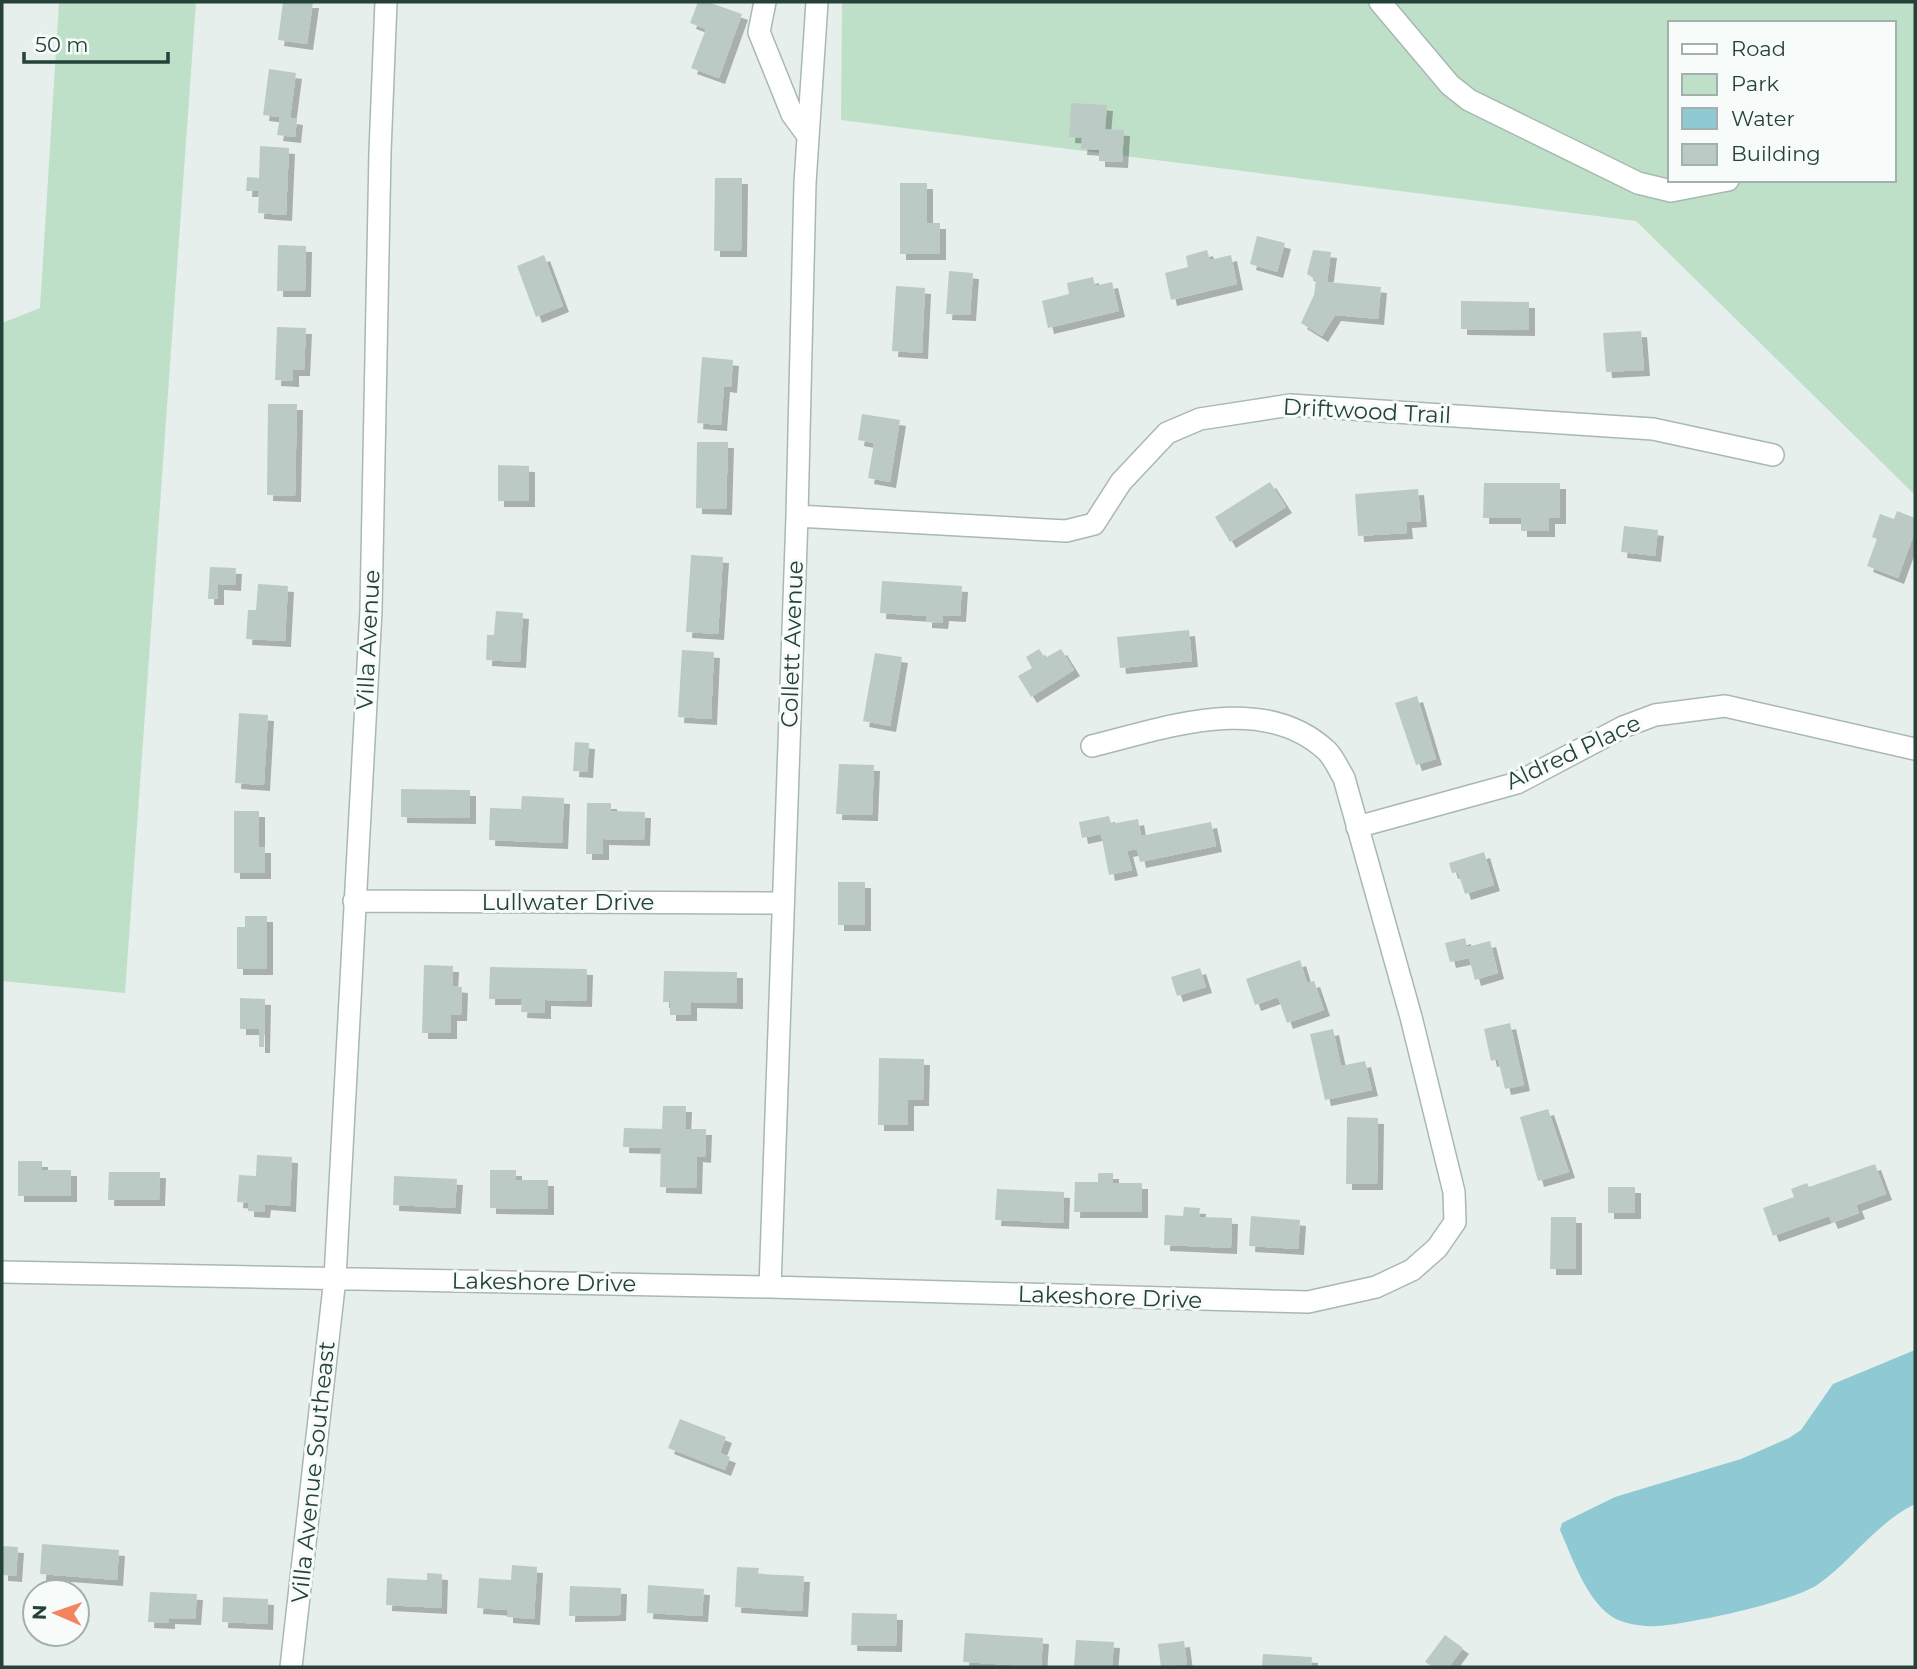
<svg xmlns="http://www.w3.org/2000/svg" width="1917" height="1669" font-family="Montserrat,sans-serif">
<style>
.green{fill:#bfe0c8;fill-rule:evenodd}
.water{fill:#8ec9d4}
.building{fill:#bbcac4;filter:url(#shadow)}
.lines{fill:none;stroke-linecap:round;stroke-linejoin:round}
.minor-casing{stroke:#a8b8b2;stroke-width:24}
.minor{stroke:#fff;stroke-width:21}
.labels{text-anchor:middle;stroke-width:6;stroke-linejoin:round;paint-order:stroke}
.street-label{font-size:23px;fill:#24423a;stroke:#f7fbf9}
</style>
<defs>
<filter id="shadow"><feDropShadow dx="6" dy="6" stdDeviation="0" flood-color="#0004"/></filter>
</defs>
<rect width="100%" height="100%" fill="#e6efeb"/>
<path class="green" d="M59,2H196L125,993L2,981V323L40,308Z
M842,2H1915V495L1636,221L841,120ZM1670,23H1894V180H1670Z"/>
<path class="water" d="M1915,1350V1504C1876,1523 1852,1561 1817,1585C1792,1602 1689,1624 1657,1626C1644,1627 1622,1624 1611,1616C1586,1599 1572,1557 1560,1530L1562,1523L1615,1497L1741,1459L1789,1438L1801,1430L1833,1384Z"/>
<path class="building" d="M283,2H313L307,44L278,40Z
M698,2H708L742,14L719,78L691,68L706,29L690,23Z
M269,69L296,73L290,118L297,119L295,137L277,135L280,117L263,115Z
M1071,103L1107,105L1105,129L1124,130L1122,162L1099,161V150L1081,149L1082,138L1069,137Z
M260,146L289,148L286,215L258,213L259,191H246L247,177L259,178Z
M715,178H742L741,251H714Z
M900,183H927V223H940V254H900Z
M1257,236L1285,243L1277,272L1250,264Z
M278,245L306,246L305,291H277Z
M1207,250L1210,260L1231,255L1237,284L1171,300L1165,273L1188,267L1186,256Z
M1313,250L1331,252L1327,282L1381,287L1378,319L1335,315L1322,336L1301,323L1314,295L1316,280L1307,274Z
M544,255L563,306L536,317L517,266Z
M949,271L973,273L970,315L946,314Z
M1093,277L1095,286L1112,282L1119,311L1048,328L1042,301L1069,294L1067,283Z
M896,286L925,288L922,353L892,351Z
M1461,301L1529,302V330L1461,329Z
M277,327L306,328L304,370H293V381L275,380Z
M1641,331L1644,370L1606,372L1603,333Z
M702,357L733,360L731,387L724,386L721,425L697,423Z
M268,404H297L295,496L267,495Z
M862,414L900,420L890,482L868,478L874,443L858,440Z
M697,442H728L726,509L696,508Z
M498,465L529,466V501H498Z
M1270,482L1286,507L1230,542L1215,517Z
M1484,483H1560V518H1549V531H1521V518H1483Z
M1418,489L1421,521L1406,522L1407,533L1358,536L1355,494Z
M1897,511L1915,518V531L1898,578L1867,566L1877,539L1872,537L1880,514L1894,519Z
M1624,526L1658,530L1655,556L1621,552Z
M691,555L723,557L718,634L686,632Z
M210,567L236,568L235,585L218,584V599H208Z
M882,581L962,586L960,616L943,615L942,623L926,622V616L880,613Z
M258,584L288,586L285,641L246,639L248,610H256Z
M496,611L523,613L520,662L486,660L487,635H494Z
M1189,630L1192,661L1120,668L1117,637Z
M1039,649L1045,658L1061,649L1074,670L1031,697L1018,676L1032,668L1026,657Z
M682,650L714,652L711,719L678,717Z
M875,653L902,657L890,726L863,721Z
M1417,696L1436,759L1416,765L1395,703Z
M239,713L268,715L264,785L235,783Z
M575,742L589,743L587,772L573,771Z
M839,764L874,765L872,815L836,814Z
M401,789L470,790V818L401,817Z
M522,796L564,798L562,843L489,840L490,808L521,809Z
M587,803H611V811L645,812L644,840L603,839V854H586Z
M234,811H259V847H265V873H234Z
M1109,816L1111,824L1138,819L1141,836L1211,822L1216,846L1140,862L1137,849L1127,851L1132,870L1109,875L1101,834L1082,838L1079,822Z
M1484,852L1494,885L1465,894L1458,872L1452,873L1449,863Z
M838,882H865V925H838Z
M245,916H267V969H237V927H245Z
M1465,938L1467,947L1490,941L1498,973L1475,980L1469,958L1450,962L1445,943Z
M1300,960L1307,983L1314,981L1324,1010L1287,1023L1278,997L1255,1005L1246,979Z
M424,965L453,966L452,986L462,987L461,1015H451V1033H422Z
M490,967L587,969L586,1001L545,1000V1013L521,1012L522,999H489Z
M1200,968L1206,987L1177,996L1171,977Z
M664,971L737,972V1003L691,1002V1015H670V1002H663Z
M240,998L265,999L264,1047H259V1029H240Z
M1510,1023L1524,1085L1505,1089L1498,1059L1491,1061L1484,1029Z
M1333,1029L1341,1066L1365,1061L1372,1090L1325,1100L1310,1034Z
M879,1058L924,1059L923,1100H908V1125H878Z
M663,1106H686L685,1129H706L705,1157L697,1156L696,1188L660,1187L661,1148L623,1147L624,1128L662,1129Z
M1548,1109L1569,1172L1538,1181L1520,1117Z
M1347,1117L1378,1118L1377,1184H1346Z
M257,1155L292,1157L290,1206L265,1204L264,1212L248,1211V1203L237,1202L239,1175L256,1176Z
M18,1161H42V1170H71V1196H18Z
M1875,1164L1886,1194L1856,1205L1859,1213L1832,1223L1829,1216L1773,1236L1763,1208L1794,1197L1791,1189L1807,1183L1809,1187Z
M490,1170H516V1180H548V1209L490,1208Z
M109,1172H160L159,1200H108Z
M1098,1173H1113V1183H1142V1212H1074L1075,1182H1098Z
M394,1176L457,1179L455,1208L393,1205Z
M1608,1187H1635V1213H1608Z
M997,1189L1064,1192L1063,1223L995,1220Z
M1184,1207L1200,1208L1199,1217L1232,1218L1231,1248L1164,1245L1165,1215L1183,1216Z
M1251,1216L1300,1220L1298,1249L1249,1246Z
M1551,1217H1576V1269H1550Z
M680,1419L726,1437L720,1453L730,1457L725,1470L668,1448Z
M42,1544L119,1550L117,1580L40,1574Z
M2,1546L18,1547L16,1576L2,1575Z
M512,1565L537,1567L534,1619L507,1617V1610L477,1608L479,1578L511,1580Z
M737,1567L759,1568L758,1574L804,1576L802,1611L735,1607Z
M427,1573L442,1574L441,1608L386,1605L387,1578L427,1580Z
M648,1585L704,1589L702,1616L647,1613Z
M570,1586L621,1588L620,1615L569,1616Z
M150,1592L197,1594L195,1619L169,1618V1623L148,1622Z
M223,1597L268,1599L267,1624L222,1622Z
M852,1613L897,1614L896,1646L851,1645Z
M965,1633L1043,1638L1041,1667L963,1662Z
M1445,1635L1463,1648L1449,1667H1433L1425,1662Z
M1076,1640L1114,1642L1112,1667H1074Z
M1184,1641L1187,1664L1161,1667L1158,1644Z
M1263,1654L1312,1657L1311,1667H1262Z"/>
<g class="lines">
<g class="minor-casing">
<path id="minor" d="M765,2L759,32L792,114L808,136
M1380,2L1450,85L1469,100L1638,183L1671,191L1728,180
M797,516L1066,531L1094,524L1121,482L1167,433L1200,419L1290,405L1653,429L1773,455
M1357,827L1517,783L1623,727L1655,715L1725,706L1915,749
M354,901L782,903
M2,1272L770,1287L1308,1302L1376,1287L1412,1270L1437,1248L1455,1222L1454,1192L1411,1017L1344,778C1339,770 1334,758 1327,751C1263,691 1166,728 1092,746
M770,1287L797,516L805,183L817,2
M291,1667L335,1278L371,610L380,152L386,2"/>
</g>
<use href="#minor" class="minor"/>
</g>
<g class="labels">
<g class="street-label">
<text transform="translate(1367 411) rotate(3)" y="8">Driftwood Trail</text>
<text transform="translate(368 640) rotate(-87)" y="8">Villa Avenue</text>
<text transform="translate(792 644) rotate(-88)" y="8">Collett Avenue</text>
<text transform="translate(1573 752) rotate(-25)" y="8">Aldred Place</text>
<text x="568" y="910">Lullwater Drive</text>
<text transform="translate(544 1282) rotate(1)" y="8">Lakeshore Drive</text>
<text transform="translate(1110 1297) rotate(2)" y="8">Lakeshore Drive</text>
<text transform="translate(313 1472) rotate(-84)" y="8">Villa Avenue Southeast</text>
</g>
</g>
<rect width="1917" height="1669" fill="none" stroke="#24423a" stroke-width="7"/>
<rect x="1668" y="21" width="228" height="161" fill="#f7fbf9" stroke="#a3b1ad" stroke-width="2"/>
<rect x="1682" y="44" width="35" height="10" fill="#ffffff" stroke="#a3b1ad" stroke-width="2"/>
<text x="1731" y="56" font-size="21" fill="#24423a">Road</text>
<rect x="1682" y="74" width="35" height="21" fill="#bfe0c8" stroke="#a3b1ad" stroke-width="2"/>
<text x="1731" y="91" font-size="21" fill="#24423a">Park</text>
<rect x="1682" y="108" width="35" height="21" fill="#8ec9d4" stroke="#a3b1ad" stroke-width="2"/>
<text x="1731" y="126" font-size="21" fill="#24423a">Water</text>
<rect x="1682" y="144" width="35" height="21" fill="#bbcac4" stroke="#a3b1ad" stroke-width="2"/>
<text x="1731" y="161" font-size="21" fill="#24423a">Building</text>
<g transform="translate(56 1613) rotate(272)"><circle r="33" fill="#f7fbf9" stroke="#a3b1ad" stroke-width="2"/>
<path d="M0-5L12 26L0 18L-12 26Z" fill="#f4845f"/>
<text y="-10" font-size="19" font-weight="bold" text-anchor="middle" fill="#24423a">N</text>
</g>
<path d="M24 52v10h144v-10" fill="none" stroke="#24423a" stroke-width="3.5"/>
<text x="35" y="52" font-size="21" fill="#24423a" stroke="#f7fbf9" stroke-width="5" paint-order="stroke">50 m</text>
</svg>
